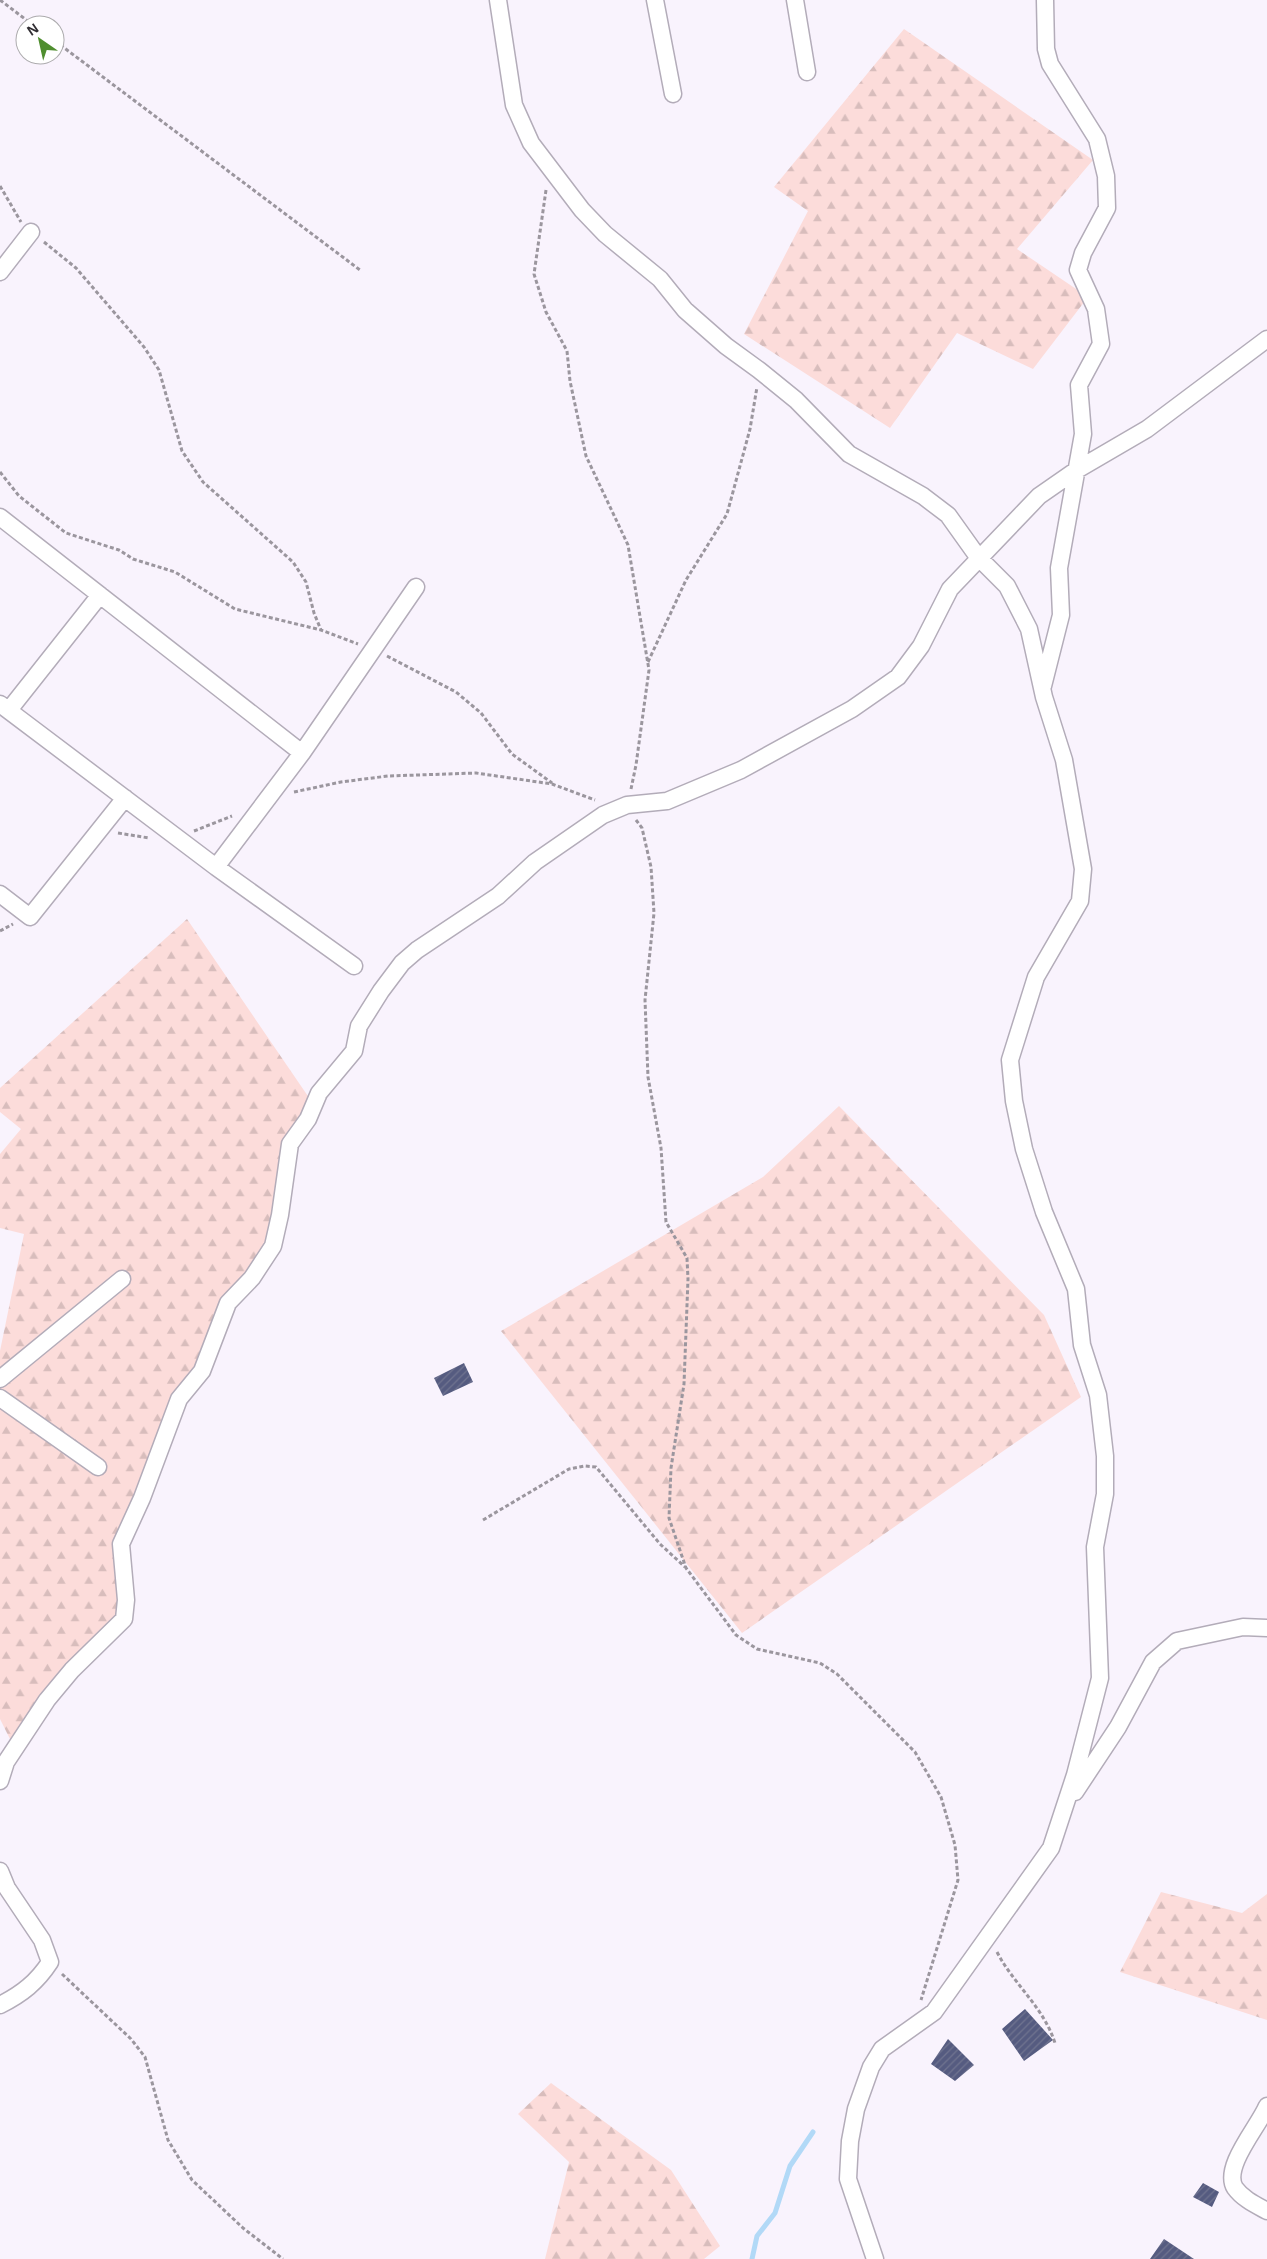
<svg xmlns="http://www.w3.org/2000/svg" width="1267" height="2259" font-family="Helvetica,sans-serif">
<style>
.forest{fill:url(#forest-firs)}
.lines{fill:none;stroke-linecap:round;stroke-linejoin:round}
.stream{stroke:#b2d9f7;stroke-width:5}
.building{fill:url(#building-hatch)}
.street-casing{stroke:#b3acb9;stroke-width:19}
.path{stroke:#9b969e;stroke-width:3;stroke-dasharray:4 2.5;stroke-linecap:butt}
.street{stroke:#fff;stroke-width:16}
</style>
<defs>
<pattern id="forest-firs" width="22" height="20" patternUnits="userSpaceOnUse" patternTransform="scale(1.25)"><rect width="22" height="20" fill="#fcdcda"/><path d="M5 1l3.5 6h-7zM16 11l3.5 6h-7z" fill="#d8bdbc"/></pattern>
<pattern id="building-hatch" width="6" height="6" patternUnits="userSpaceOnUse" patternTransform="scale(1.25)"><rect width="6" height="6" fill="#555b80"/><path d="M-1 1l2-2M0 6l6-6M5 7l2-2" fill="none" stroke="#707490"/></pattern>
</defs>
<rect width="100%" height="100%" fill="#f9f3fd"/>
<path class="forest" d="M904,29L1093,160L1017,249L1088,297L1033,369L957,333L890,428L744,334L808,211L774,187Z
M187,919L314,1105L290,1144L273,1246L228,1304L121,1544L124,1619L15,1749L0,1719V1351L24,1234L0,1228V1154L21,1129L0,1112V1088Z
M839,1106L1044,1315L1081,1397L742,1633L501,1331L763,1177Z
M1161,1892L1242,1913L1267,1894V2020L1120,1972Z
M551,2083L671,2170L720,2246L704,2259H545L569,2162L518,2114Z"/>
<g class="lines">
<path class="stream" d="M752,2259L757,2236L775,2213L790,2166L813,2132"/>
</g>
<path class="building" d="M464,1363L473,1382L443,1396L434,1378Z
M1025,2009L1053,2040L1024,2061L1002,2029Z
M948,2039L974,2065L955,2081L931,2064Z
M1203,2183L1219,2192L1212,2207L1193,2197Z
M1164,2239L1194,2259H1150Z"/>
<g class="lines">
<g class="street-casing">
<path id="street" d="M498,0L514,105L531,143L582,210L605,234L660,279L685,310L726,346L759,370L796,400L849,454L923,496L948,515L978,557L1007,586L1029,629L1044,697L1064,760L1083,869L1080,901L1036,977L1010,1060L1014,1101L1024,1149L1044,1212L1076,1289L1082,1345L1098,1395L1105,1456V1494L1095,1547L1100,1678L1075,1775L1051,1848L934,2012L882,2049L871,2067L856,2109L850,2141L848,2179L875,2259
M655,0L673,94
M795,0L807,72
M0,272L31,232
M0,517L302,753
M1043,686L1061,615L1059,568L1083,434L1079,385L1101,344L1096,309L1078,270L1083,253L1107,208L1106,176L1097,139L1050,64L1046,49L1045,0
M0,704L216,867L354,966
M9,710L100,595
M216,867L302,753L416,587
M0,894L30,917L125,798
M0,1379L122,1279
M0,1398L98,1467
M0,1781L6,1762L47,1700L72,1670L124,1619L126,1600L121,1544L142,1498L179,1399L202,1371L228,1303L252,1278L273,1246L280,1215L290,1144L308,1119L319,1093L354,1051L359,1026L381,991L402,963L417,950L498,896L535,862L603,815L627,805L667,801L741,770L852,709L898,677L921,646L950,589L1039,496L1075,471L1147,429L1267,339
M1075,1792L1118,1727L1153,1662L1177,1641L1243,1627L1267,1628
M0,1871L7,1888L42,1940L50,1962C37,1982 22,1994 0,2005
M1267,2106C1259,2126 1222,2167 1235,2188C1243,2199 1256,2205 1267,2211"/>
</g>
<path class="path" d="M0,0L33,25
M55,41L360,270
M0,186L21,222
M546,190L534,274L546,312L567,351L570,381L586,456L628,545L649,670L636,765L631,789
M44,242L76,268L144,347L159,370L182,451L203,482L293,562L306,582L314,613L321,630
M0,472L19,496L66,533L119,550L133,559L175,572L235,609L321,630L358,644
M387,656L456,692L481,713L512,754L552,783
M648,662L686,580L727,514L750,429L757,387
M294,792L341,782L388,776L476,773L552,784L595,800
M636,820L642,828L651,867L654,913L645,1000L648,1077L661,1148L666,1222L687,1258L688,1279L684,1384L671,1468L669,1518L686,1568L736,1635L757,1649L820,1663L837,1674L915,1752L941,1797L955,1845L958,1880L921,2000
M194,831L232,816
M118,833L149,838
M0,931L13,924
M483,1520L569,1469L585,1466L596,1467L660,1544L685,1567
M997,1952C1014,1985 1043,2006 1055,2043
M62,1974L131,2039L145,2057L168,2140L192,2180L243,2228L283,2259"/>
<use href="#street" class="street"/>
</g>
<g transform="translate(40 40) rotate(326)"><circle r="24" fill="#ffffff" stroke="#acabad"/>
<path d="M0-4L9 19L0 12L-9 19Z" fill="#4f8e2f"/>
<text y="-8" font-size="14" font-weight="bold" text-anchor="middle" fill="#302d32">N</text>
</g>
</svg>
